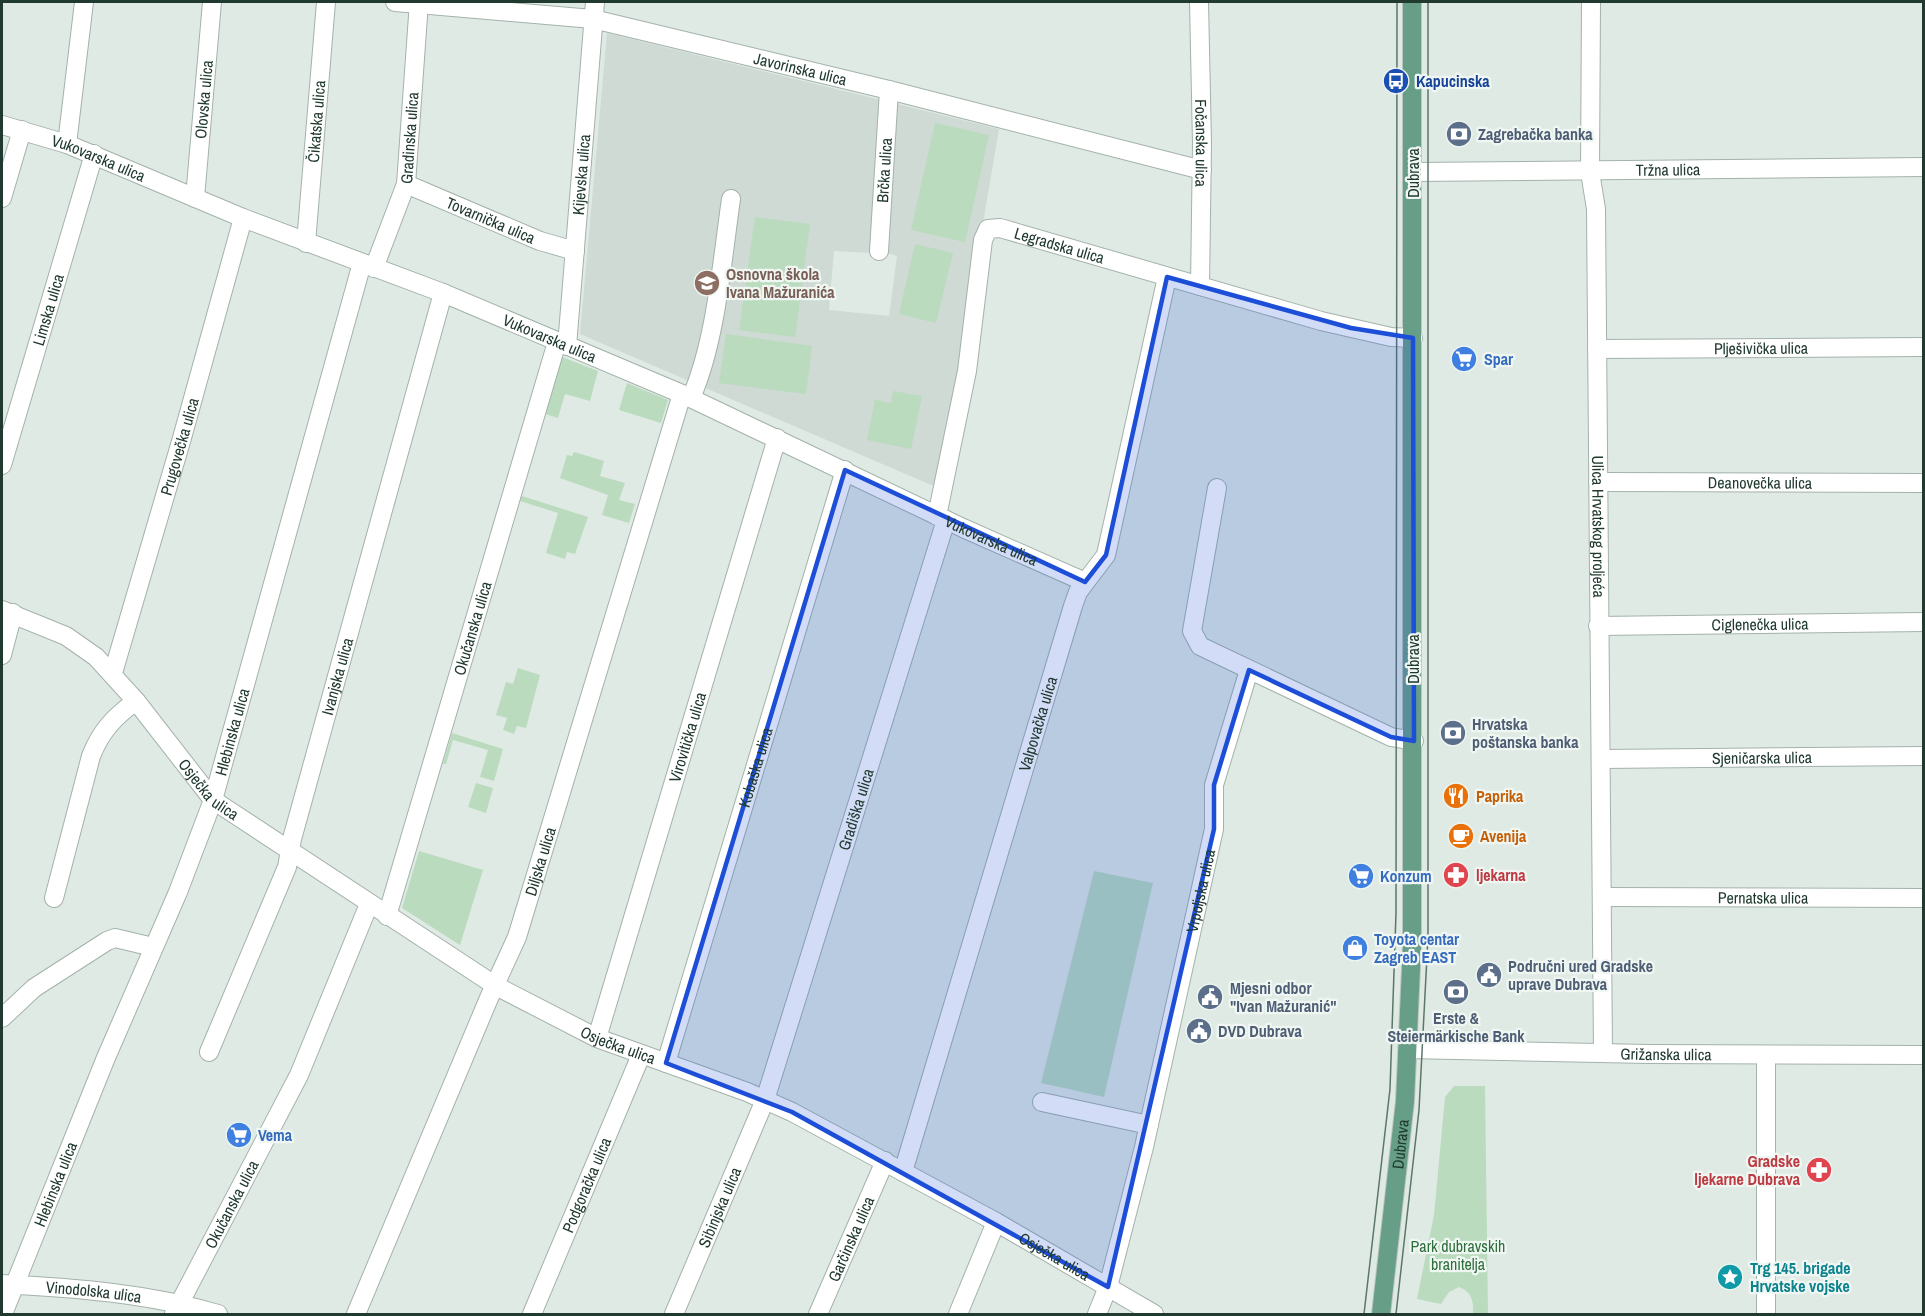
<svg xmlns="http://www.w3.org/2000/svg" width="1925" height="1316" font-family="'Archivo Narrow',sans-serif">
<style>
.built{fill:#cedad3}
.green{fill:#badbbd}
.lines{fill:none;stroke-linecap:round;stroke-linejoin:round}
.minor-casing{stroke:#a3b2aa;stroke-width:20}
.major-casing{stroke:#bcc4c1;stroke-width:20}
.minor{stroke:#fff;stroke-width:18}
.major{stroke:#669e87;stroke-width:18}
.tram{stroke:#5c766a;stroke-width:1.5}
.marked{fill:#1d4ed8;fill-opacity:0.2;stroke:#1d4ed8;stroke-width:4.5;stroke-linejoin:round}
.labels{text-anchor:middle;stroke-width:4.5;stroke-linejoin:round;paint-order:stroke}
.street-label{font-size:16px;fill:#213a2f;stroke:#f0f7f3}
.transit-label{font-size:16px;font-weight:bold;fill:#164399;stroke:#f0f7f3;text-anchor:start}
.service-label{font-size:16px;font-weight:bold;fill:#4e5e75;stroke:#f0f7f3;text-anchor:start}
.education-label{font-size:16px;font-weight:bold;fill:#785e54;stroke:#f0f7f3;text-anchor:start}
.shop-label{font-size:16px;font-weight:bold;fill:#366cbe;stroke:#f0f7f3;text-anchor:start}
.food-label{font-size:16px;font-weight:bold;fill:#c56008;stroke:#f0f7f3;text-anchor:start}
.health-label{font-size:16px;font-weight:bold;fill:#be3a42;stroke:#f0f7f3;text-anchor:start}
.park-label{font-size:16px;fill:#2d6f3c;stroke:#f0f7f3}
.culture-label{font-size:16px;font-weight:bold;fill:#0d838f;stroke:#f0f7f3;text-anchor:start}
</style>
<rect width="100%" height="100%" fill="#e0eae4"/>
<path class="built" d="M607,33L881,100L873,253L834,251L829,310L889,316L897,256L884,252L897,104L999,129L938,488L580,334Z"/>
<path class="green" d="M935,123L989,135L965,242L911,230Z
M755,217L810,224L795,337L739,330Z
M915,244L953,253L936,323L899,314Z
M726,334L812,346L806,394L719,383Z
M562,357L598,371L590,401L565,394L558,418L545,414Z
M627,383L668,400L661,423L619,410Z
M893,391L922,396L911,449L867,440L875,400L891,403Z
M574,452L604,461L600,476L625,483L619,500L635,504L629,523L602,515L608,495L560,478L567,455L572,456Z
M522,496L588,517L575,554L567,552L565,559L546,553L558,513L520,501Z
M518,668L540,675L526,728L517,726L514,734L503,730L507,718L496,715L506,682L513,684Z
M452,733L503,749L494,781L480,777L488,750L453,740L446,764H443Z
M476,783L493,788L486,813L468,807Z
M419,851L483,870L460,945L402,908Z
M1094,871L1153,883L1104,1097L1041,1083Z
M1454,1086H1485L1488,1314H1473C1474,1302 1472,1292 1459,1287L1449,1292L1441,1304L1417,1299L1434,1215L1445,1097Z"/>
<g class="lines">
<g class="minor-casing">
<g id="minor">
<path id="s1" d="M395,2L593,19L889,90L1202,170"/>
<path id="s2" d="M1199,2L1202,144L1200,286"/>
<path id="s3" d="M1591,2L1590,172L1596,209L1603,1053"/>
<path id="s4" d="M2,125L67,144L243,218L443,293L682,394L963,528L1085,582"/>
<path d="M67,144L84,2"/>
<path id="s5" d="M1413,172L1924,167"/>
<path id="s6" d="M406,184L540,241L575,251"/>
<path d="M2,198L22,130"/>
<path id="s7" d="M195,198L212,2"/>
<path id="s8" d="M306,243L326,2"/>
<path id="s9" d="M879,251L889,90"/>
<path id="s10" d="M374,268L406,184L419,2"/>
<path id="s11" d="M567,346L595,2"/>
<path id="s12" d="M1597,349L1924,347"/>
<path d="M691,398C716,341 722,261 731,199"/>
<path id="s13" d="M2,465L94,154"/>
<path id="s14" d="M1598,482L1924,483"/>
<path d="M1217,488L1192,631L1200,646L1391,737L1414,741"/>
<path id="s15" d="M937,516L967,371L983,240L988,229L1000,228L1321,321L1391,337L1413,338"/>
<path id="s16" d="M2,610L66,636L96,657L136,701L213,800L496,986L597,1038L747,1092L792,1112L996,1222L1154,1314"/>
<path id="s17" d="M1598,626L1924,622"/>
<path d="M2,655L13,613"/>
<path id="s18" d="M113,673L182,438L243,218"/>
<path id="s19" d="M1602,759L1924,756"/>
<path id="s20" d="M1603,897L1924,898"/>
<path d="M54,898L91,756C101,731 114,717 136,701"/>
<path id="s21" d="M387,916L557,342"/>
<path d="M2,1018L34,988L107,941L115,938L153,947"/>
<path id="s22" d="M597,1038L777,438"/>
<path id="s23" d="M1408,1049L1649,1054L1924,1055"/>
<path id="s24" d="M209,1052L287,867L292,839L443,293"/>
<path d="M1766,1056V1314"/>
<path id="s25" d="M666,1063L845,470"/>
<path d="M1042,1102L1149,1125"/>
<path id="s26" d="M903,1172L1073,606L1078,592L1106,555L1167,277"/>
<path id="s27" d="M2,1284C75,1288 147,1293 218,1314"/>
<path id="s28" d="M3,1314L105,1060L178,892L213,800L362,263"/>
<path id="s29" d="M174,1314L299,1075L369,904"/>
<path id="s30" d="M356,1314L489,998L517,937L682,394"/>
<path id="s31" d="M532,1314L641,1055"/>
<path id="s32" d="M674,1314L765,1100L946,520"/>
<path id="s33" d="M818,1314L885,1161"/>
<path d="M958,1314L996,1222"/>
<path id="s34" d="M1097,1314L1108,1287L1144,1147L1214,829V785L1249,670"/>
</g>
</g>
<g class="major-casing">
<g id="major">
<path id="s35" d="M1381,1314L1405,1101L1412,945V2"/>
</g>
</g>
<use href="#minor" class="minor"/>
<use href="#major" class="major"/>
<path class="tram" d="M1364,1314L1390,1089L1396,913L1397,2
M1396,1314L1419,1110L1428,937V2"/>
</g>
<path class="marked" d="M1167,277L1351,328L1413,338L1414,741L1391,737L1249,670L1214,785V829L1108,1287L792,1112L666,1063L845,470L1085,582L1106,555Z"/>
<defs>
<g id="bus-disc" transform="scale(1.35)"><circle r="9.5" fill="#1a4fb4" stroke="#f0f7f3"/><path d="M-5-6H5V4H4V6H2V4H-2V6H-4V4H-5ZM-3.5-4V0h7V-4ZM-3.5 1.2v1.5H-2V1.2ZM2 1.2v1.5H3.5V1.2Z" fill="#fff"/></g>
<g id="bank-disc" transform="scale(1.35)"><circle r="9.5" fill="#5c6f8a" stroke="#f0f7f3"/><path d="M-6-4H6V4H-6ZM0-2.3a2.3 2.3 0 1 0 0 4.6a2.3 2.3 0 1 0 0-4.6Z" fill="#fff"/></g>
<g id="school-disc" transform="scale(1.35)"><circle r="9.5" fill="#8d6e63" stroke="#f0f7f3"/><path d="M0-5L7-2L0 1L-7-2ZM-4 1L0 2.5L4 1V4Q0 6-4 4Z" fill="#fff"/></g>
<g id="supermarket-disc" transform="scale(1.35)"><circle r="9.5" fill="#3f7fe0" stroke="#f0f7f3"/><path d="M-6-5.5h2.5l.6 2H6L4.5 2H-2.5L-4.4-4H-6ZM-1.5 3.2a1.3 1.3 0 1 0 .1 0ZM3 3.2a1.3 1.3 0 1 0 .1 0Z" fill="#fff"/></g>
<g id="restaurant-disc" transform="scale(1.35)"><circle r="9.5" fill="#e8710a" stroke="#f0f7f3"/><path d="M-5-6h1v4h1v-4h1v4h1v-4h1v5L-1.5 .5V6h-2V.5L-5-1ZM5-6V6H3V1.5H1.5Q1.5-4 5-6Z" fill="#fff"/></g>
<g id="cafe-disc" transform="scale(1.35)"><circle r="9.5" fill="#e8710a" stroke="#f0f7f3"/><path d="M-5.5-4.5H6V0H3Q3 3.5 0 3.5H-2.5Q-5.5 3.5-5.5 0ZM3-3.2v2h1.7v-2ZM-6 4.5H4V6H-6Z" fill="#fff"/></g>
<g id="pharmacy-disc" transform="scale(1.35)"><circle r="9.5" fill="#e0444e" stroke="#f0f7f3"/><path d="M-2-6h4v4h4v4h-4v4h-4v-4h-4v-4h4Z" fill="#fff"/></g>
<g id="shop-disc" transform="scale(1.35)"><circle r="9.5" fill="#3f7fe0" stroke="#f0f7f3"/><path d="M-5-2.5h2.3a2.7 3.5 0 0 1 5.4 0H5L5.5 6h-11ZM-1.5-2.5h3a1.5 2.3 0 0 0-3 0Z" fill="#fff"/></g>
<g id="civic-disc" transform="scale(1.35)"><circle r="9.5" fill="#5c6f8a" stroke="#f0f7f3"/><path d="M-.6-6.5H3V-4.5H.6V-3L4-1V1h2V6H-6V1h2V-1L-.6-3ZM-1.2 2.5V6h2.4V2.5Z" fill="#fff"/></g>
<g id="sight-disc" transform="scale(1.35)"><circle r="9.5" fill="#0f9aa8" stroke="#f0f7f3"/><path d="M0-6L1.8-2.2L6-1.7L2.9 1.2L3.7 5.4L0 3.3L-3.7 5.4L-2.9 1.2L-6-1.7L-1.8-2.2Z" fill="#fff"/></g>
</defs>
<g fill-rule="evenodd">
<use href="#bus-disc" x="1396" y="81"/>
<use href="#bank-disc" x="1459" y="134"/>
<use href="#school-disc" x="707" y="283"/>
<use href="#supermarket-disc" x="1464" y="359"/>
<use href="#bank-disc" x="1453" y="733"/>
<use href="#restaurant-disc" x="1456" y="796"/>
<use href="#cafe-disc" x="1461" y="836"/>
<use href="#pharmacy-disc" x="1456" y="875"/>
<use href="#supermarket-disc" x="1361" y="876"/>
<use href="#shop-disc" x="1355" y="948"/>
<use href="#civic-disc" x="1489" y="975"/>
<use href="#bank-disc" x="1456" y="992"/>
<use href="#civic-disc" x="1210" y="997"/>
<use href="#civic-disc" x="1199" y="1031"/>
<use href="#supermarket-disc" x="239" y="1135"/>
<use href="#pharmacy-disc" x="1819" y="1170"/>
<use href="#sight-disc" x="1730" y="1277"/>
</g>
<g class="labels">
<g class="street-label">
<text dy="6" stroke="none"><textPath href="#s1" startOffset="412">Javorinska ulica</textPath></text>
<text dy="6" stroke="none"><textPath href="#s7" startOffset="99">Olovska ulica</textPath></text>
<text dy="6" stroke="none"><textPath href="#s8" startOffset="122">Čikatska ulica</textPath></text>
<text dy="6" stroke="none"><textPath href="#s10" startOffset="136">Gradinska ulica</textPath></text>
<text dy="6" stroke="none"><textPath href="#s2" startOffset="141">Fočanska ulica</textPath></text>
<text dy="6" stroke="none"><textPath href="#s4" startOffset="102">Vukovarska ulica</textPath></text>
<text dy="6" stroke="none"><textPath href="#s9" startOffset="81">Brčka ulica</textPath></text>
<text dy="6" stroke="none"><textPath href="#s5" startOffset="255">Tržna ulica</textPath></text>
<text transform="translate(1413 173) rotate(-90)" y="6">Dubrava</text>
<text dy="6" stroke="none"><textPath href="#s11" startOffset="172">Kijevska ulica</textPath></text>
<text dy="6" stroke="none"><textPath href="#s6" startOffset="92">Tovarnička ulica</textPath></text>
<text dy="6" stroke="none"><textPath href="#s15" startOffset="366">Legradska ulica</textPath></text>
<text dy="6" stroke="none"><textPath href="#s13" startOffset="162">Limska ulica</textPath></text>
<text dy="6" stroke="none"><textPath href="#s4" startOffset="588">Vukovarska ulica</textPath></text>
<text dy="6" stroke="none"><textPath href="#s12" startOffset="164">Plješivička ulica</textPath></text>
<text dy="6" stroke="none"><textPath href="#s18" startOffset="236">Prugovečka ulica</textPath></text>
<text dy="6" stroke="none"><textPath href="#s14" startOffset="162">Deanovečka ulica</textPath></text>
<text dy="6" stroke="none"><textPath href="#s3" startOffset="525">Ulica Hrvatskog proljeća</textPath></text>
<text dy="6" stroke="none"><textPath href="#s4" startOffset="1074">Vukovarska ulica</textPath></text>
<text dy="6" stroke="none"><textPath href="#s17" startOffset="162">Ciglenečka ulica</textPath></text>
<text dy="6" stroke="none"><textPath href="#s21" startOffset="300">Okučanska ulica</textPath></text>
<text transform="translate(1413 659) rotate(-90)" y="6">Dubrava</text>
<text dy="6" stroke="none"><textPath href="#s24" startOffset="398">Ivanjska ulica</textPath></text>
<text dy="6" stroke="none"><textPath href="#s26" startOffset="468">Valpovačka ulica</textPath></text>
<text dy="6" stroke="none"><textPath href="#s28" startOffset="626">Hlebinska ulica</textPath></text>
<text dy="6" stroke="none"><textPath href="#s22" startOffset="314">Virovitička ulica</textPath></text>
<text dy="6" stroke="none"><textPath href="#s19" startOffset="160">Sjeničarska ulica</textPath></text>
<text dy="6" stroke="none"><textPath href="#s25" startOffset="309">Kobaška ulica</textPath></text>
<text dy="6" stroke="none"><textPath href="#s16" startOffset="280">Osječka ulica</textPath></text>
<text dy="6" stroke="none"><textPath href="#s32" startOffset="537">Gradiška ulica</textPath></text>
<text dy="6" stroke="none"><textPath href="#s30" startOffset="489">Diljska ulica</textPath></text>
<text dy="6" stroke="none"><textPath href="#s34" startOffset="436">Vrpoljska ulica</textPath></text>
<text dy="6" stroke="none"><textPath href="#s20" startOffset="160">Pernatska ulica</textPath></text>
<text dy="6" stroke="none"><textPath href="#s16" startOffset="765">Osječka ulica</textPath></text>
<text dy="6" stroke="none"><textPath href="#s23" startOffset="258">Grižanska ulica</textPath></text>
<text dy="6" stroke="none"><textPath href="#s35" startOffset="171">Dubrava</textPath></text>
<text dy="6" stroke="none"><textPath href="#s28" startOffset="140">Hlebinska ulica</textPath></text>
<text dy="6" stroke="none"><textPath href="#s31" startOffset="140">Podgoračka ulica</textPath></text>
<text dy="6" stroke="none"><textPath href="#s29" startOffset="124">Okučanska ulica</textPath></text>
<text dy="6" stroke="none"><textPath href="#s32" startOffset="116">Sibinjska ulica</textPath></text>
<text dy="6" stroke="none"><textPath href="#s33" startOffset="82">Garčinska ulica</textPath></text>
<text dy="6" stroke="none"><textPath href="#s16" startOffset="1251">Osječka ulica</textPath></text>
<text dy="6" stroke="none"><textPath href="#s27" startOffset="92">Vinodolska ulica</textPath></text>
</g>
<g class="transit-label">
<text x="1416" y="87">Kapucinska</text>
</g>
<g class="service-label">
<text x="1478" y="140">Zagrebačka banka</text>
<text x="1472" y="730">Hrvatska<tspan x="1472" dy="18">poštanska banka</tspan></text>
<text x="1508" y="972">Područni ured Gradske<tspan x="1508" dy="18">uprave Dubrava</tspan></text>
<text x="1230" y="994">Mjesni odbor<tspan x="1230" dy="18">"Ivan Mažuranić"</tspan></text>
<text x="1456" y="1024" text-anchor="middle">Erste &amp;<tspan x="1456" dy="18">Steiermärkische Bank</tspan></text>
<text x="1218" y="1037">DVD Dubrava</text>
</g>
<g class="education-label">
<text x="726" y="280">Osnovna škola<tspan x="726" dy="18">Ivana Mažuranića</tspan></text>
</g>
<g class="shop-label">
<text x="1484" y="365">Spar</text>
<text x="1380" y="882">Konzum</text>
<text x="1374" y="945">Toyota centar<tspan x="1374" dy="18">Zagreb EAST</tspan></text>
<text x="258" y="1141">Vema</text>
</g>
<g class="food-label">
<text x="1476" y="802">Paprika</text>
<text x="1480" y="842">Avenija</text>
</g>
<g class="health-label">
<text x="1476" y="881">ljekarna</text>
<text x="1800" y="1167" text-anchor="end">Gradske<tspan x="1800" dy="18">ljekarne Dubrava</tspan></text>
</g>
<g class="park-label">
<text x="1458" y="1252">Park dubravskih<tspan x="1458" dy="18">branitelja</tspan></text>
</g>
<g class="culture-label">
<text x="1750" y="1274">Trg 145. brigade<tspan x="1750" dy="18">Hrvatske vojske</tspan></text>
</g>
</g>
<rect width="1925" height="1316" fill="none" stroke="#213a2f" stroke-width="6"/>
</svg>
